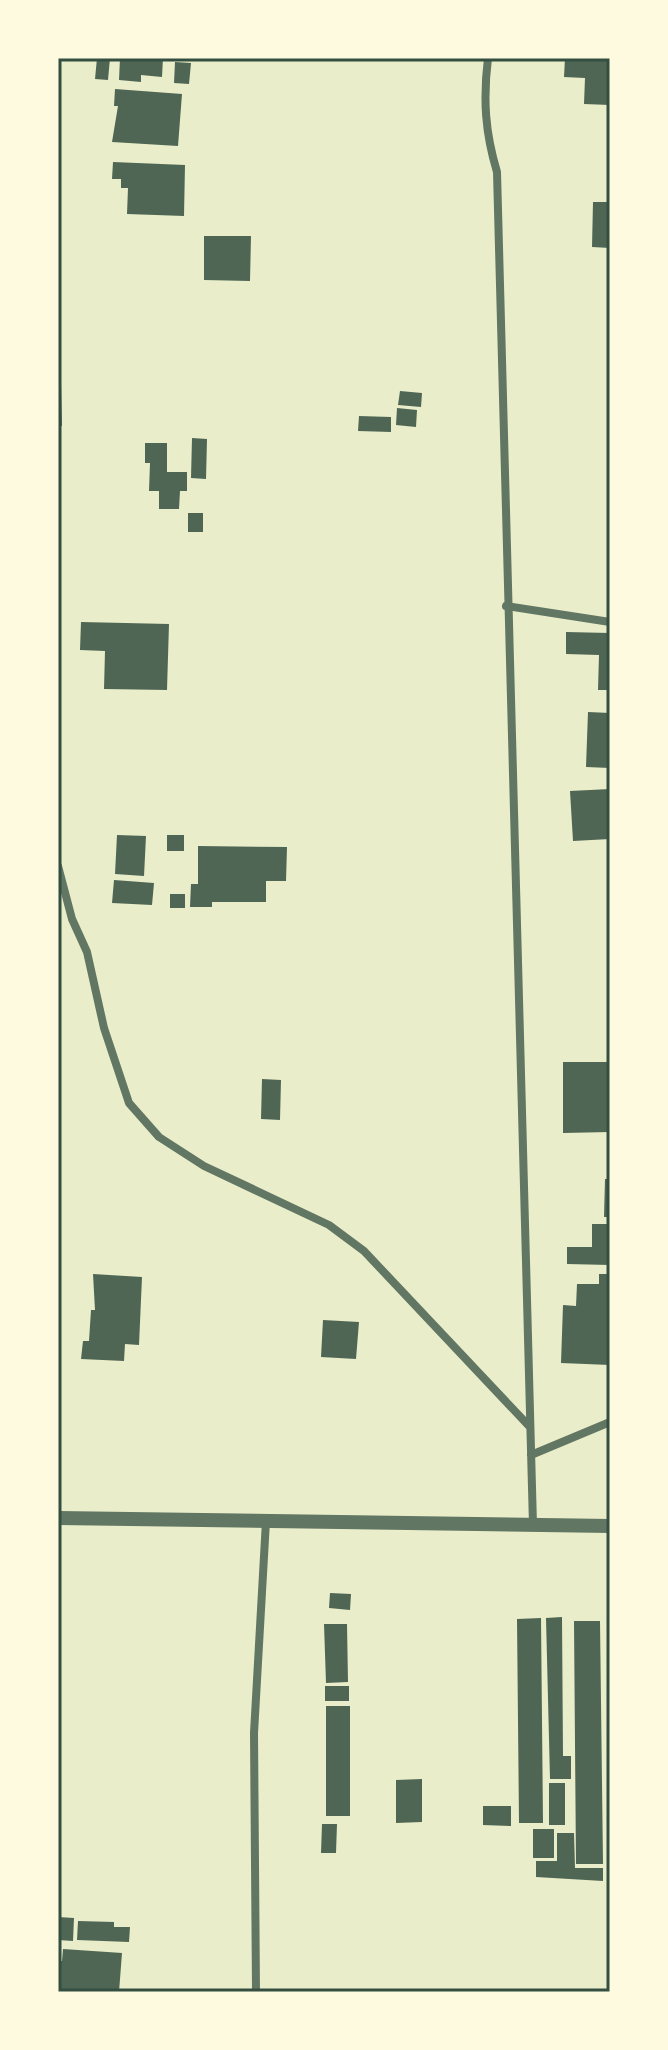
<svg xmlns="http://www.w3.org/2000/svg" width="668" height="2050" font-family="'Asap Condensed',sans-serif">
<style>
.building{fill:#4f6655}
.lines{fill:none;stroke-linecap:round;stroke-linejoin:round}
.minor{stroke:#617663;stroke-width:8}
.tertiary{stroke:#617663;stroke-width:14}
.neatline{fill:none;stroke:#344e41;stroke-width:3}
</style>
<rect width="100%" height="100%" fill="#e9edc9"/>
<path class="building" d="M97,58H110L108,80L95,79Z
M120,58H163L162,77L141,75V82L119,80Z
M565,58H610V105L584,104L585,78L564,77Z
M175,62L191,63L189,84L174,83Z
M115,89L182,94L178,146L112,142L118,106H114Z
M113,162L185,165L184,216L127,214L128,188H121V179H112Z
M593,202H610V248L592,247Z
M204,236H251L250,281L204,280Z
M58,383H61L62,426H58Z
M400,391L422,393L421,407L398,405Z
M397,408L417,410L416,427L396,425Z
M359,416L391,417V432L358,431Z
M192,438L207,439L206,479L191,478Z
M145,443H167V472H187V491H180L179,509H159V491H149L150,463H145Z
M188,513H203V532H188Z
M81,622L169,624L167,690L104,689L105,651L80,650Z
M566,632L610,633V690H598L599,655L566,654Z
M588,712L610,713V768L586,767Z
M610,789V839L573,841L570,791Z
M117,835L146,836L144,876L115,874Z
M167,835H184V851H167Z
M198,846L287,847L286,881H266V902H212V907H190L191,884H198Z
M114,880L154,883L152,905L112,903Z
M170,894H185V908H170Z
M563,1062H610V1132L563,1133Z
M262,1079L281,1080L280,1120L261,1119Z
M605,1179H610V1217H604Z
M592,1224H610V1265L567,1264V1247H592Z
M93,1274L142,1277L139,1345L125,1344L124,1361L81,1359L83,1341H89L91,1310H95Z
M599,1274H610V1365L561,1363L563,1305L576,1306L577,1284H599Z
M323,1320L359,1322L356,1359L321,1357Z
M330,1593L351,1594L350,1610L329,1608Z
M562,1617L563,1756H571V1779H550L546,1618Z
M541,1618L543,1823H519L517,1619Z
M574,1621H600L603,1864H576Z
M324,1624H347L348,1682L326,1683Z
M325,1686H349V1701H325Z
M326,1706H350V1816H326Z
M422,1779V1822L396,1823V1780Z
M549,1783H565V1825H549Z
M483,1806H511V1826L483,1825Z
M322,1824H337L336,1853H321Z
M533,1829H554V1858H533Z
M557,1833H574L575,1868H603V1881L536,1877V1861H557Z
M58,1917L74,1918L73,1941L58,1940Z
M78,1921L114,1922V1927H130L129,1942L77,1940Z
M63,1949L122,1953L119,1992H58V1961H62Z"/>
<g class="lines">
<path class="minor" d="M488,58C483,99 485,132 497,172L533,1525
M506,606L610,622
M58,866L72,919L87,952L104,1028L129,1103L159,1137L204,1166L329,1225L364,1251L529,1426
M531,1455L610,1422
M256,1992L254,1733L266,1521"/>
<path class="tertiary" d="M58,1518L610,1526"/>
</g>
<rect width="668" height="2050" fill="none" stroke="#fefae0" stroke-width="120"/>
<rect x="60" y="60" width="548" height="1930" class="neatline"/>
</svg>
